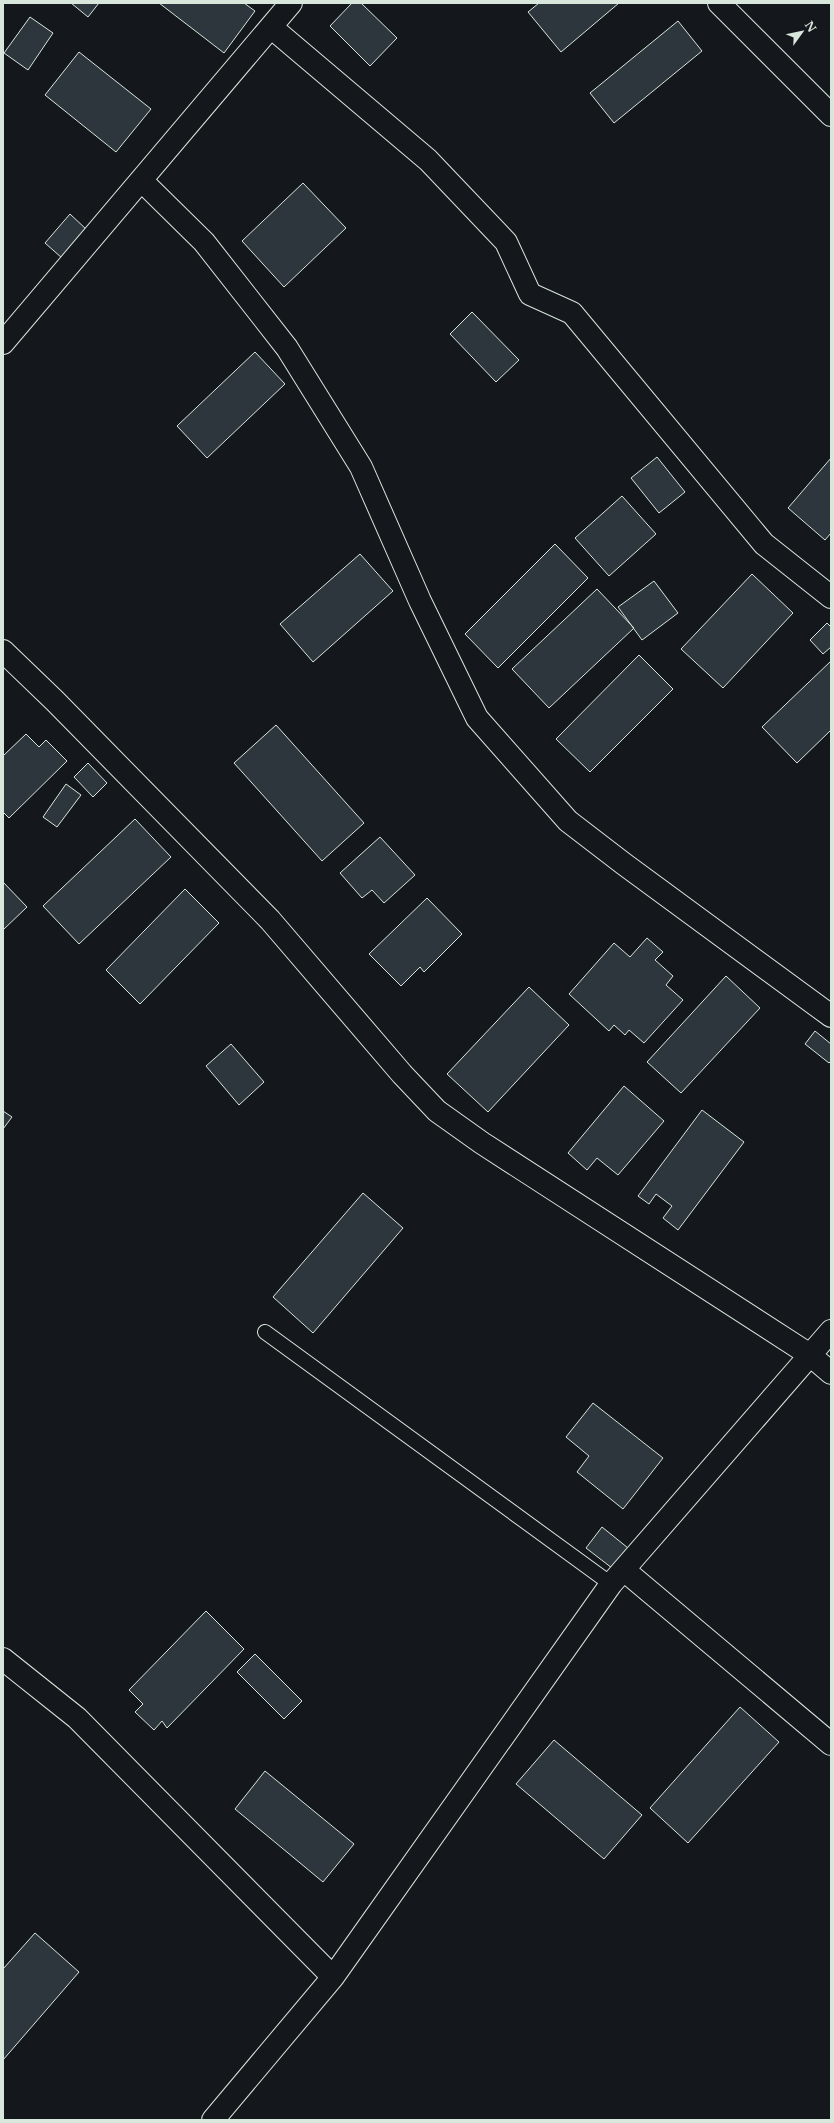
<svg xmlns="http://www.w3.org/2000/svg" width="834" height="2123" font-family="'Libre Baskerville',serif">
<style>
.building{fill:#2c363c;stroke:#d8e6dc}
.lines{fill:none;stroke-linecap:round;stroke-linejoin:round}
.service-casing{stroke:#d8e6dc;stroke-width:16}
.minor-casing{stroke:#d8e6dc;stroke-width:24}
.service{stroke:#14181c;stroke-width:14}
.minor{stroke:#14181c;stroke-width:22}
</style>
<rect width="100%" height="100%" fill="#14181c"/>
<path class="building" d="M71,3H99L88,17Z
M159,3H244L255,11L224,53Z
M352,3H361L397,38L370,66L330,26Z
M539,3H619L561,52L528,12Z
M30,17L53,33L28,70L4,53Z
M678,21L702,51L614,123L590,93Z
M79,52L151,109L116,152L45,95Z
M303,183L346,228L284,287L242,241Z
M70,214L87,230L62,258L45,243Z
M472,312L519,360L496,382L450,334Z
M255,352L285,384L207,458L177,426Z
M657,457L685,492L659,513L631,478Z
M831,458V533L825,540L788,508Z
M622,496L656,534L609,576L575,538Z
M555,544L588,578L498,668L465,634Z
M360,554L393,591L313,662L280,624Z
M752,574L793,613L723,688L681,649Z
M654,581L678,613L642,640L618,607Z
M597,589L634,628L549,708L512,669Z
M827,623L831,627V647L823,654L810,640Z
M639,655L673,689L590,772L556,739Z
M831,661V730L797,763L762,727Z
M276,725L364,823L322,861L234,763Z
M26,734L39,747L46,740L67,761L9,818L3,812V756Z
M88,763L107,783L93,797L74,777Z
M66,784L81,795L57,827L43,817Z
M135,819L171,857L79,944L43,906Z
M380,837L415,875L384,903L372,890L362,898L340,873Z
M3,882L27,907L3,930Z
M185,889L219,923L140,1004L106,970Z
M427,898L462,934L424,972L420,967L401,986L369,954Z
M647,938L663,952L655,960L673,976L666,985L683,1000L644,1043L629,1030L625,1035L614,1025L609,1031L569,994L614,943L630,957Z
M726,976L760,1008L681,1093L647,1062Z
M529,987L569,1025L488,1112L447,1074Z
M815,1031L831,1044V1061L829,1063L805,1044Z
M231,1044L264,1082L239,1105L206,1066Z
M624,1086L664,1121L618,1175L597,1158L587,1170L568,1153Z
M702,1110L744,1142L678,1230L663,1218L672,1206L656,1194L649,1204L638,1196Z
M3,1111L12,1117L3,1129Z
M363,1193L403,1228L313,1333L273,1297Z
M593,1403L663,1458L623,1509L577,1472L589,1456L566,1437Z
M602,1527L628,1548L612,1568L586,1548Z
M206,1611L244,1649L167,1728L162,1721L154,1730L135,1712L143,1704L129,1690Z
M255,1654L302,1701L284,1719L237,1672Z
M740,1707L779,1742L688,1843L650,1808Z
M554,1740L642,1815L604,1859L516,1784Z
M265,1771L354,1844L323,1882L235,1809Z
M35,1933L79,1972L3,2060V1969Z"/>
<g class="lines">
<g class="service-casing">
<path id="service" d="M265,1332L611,1584"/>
</g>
<g class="minor-casing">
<path id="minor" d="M719,3L831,115
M271,27L428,160L506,242L530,294L572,313L764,544L831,597
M141,180L204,242L287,348L361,467L420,601L477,718L568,821L624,864L831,1016
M3,343L291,3
M3,651L55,701L270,920L402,1074L437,1111L482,1143L810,1355L831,1373
M624,1570L831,1744
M3,1659L77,1718L333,1977
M213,2120L333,1977L611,1584L831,1331"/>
</g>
<use href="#service" class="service"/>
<use href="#minor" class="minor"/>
</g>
<rect width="834" height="2123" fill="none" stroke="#d8e6dc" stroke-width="8"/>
<g transform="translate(802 32) rotate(57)" stroke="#14181c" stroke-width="3" paint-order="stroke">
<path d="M0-3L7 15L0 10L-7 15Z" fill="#d8e6dc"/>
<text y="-6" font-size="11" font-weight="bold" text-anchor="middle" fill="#d8e6dc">N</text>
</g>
</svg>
